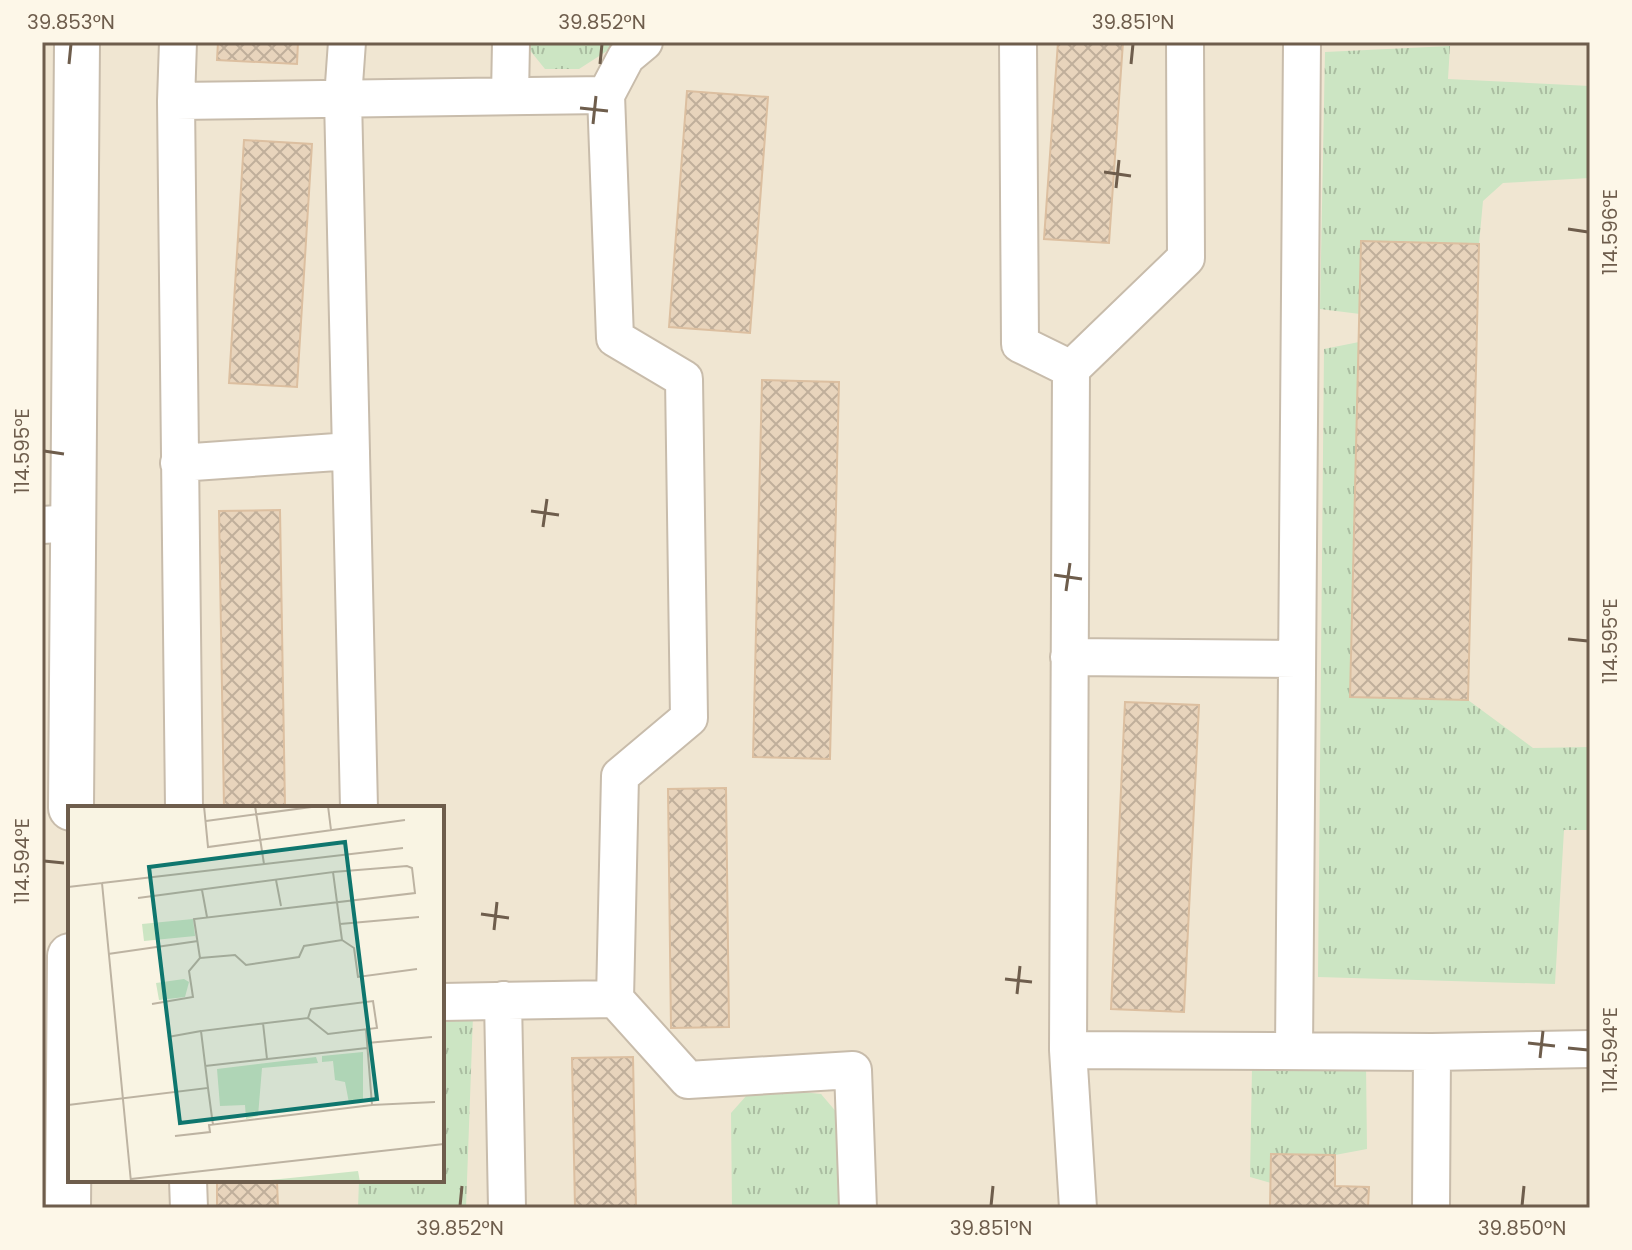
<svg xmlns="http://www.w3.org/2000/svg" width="1632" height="1250" font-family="Poppins,sans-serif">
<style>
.residential{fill:#f0e6d2;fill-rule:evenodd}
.grass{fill:url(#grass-tufts)}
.building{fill:url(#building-cross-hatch);stroke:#dcbfa0;stroke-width:2}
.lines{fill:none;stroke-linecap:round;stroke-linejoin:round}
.minor-casing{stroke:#c8bcab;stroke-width:40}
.tertiary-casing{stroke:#c8bcab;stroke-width:48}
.minor{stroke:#fff;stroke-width:36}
.tertiary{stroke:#fff;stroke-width:44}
.ticks{fill:none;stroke:#6e5d4c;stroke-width:3}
.inset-road{fill:none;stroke:#bdb3a2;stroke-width:2}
.view{fill:#0f766e;fill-opacity:0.15;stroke:#0f766e;stroke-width:4}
.inset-edge{fill:none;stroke:#6e5d4c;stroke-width:4}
.neatline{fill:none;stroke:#6e5d4c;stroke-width:3}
.ticks-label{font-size:20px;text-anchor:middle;fill:#6e5d4c}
</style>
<defs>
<pattern id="grass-tufts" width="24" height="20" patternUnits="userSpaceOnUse" patternTransform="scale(2)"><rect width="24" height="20" fill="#cce5c3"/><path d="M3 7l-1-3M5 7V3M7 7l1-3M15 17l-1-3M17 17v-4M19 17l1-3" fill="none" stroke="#aabda1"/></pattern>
<pattern id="building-cross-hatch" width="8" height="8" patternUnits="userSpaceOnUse" patternTransform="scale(2)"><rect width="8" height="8" fill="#e8d4bc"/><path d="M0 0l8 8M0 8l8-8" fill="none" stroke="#c0af9b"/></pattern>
</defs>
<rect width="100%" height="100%" fill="#f9f4e3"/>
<path class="residential" d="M42,42H1590V1208H42ZM70,808H442V1180H70Z"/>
<path class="grass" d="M621,42L579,69H545L524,43Z
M1450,46L1448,79L1590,86V178L1503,183L1483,201L1479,244L1362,241L1360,314L1320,309L1325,52Z
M1359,342L1350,697L1468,700L1533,748L1590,747V830H1564L1555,984L1318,977L1324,349Z
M442,1015L473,1016L466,1208H358L359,1180H442Z
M1366,1064L1367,1149L1335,1155L1272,1154L1271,1183L1250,1177L1252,1067Z
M754,1087L821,1094L844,1121L845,1208H732L731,1113Z"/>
<path class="building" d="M218,42H298L297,64L217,60Z
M1058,42H1123L1109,243L1044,239Z
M687,91L768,97L750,333L669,327Z
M244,140L312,144L297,387L229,383Z
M1361,241L1479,244L1468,700L1350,697Z
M762,380L839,382L830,759L753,757Z
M280,510L285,808H224L219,511Z
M1125,702L1199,705L1184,1012L1111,1009Z
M726,788L729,1027L671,1028L668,789Z
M633,1057L636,1208H575L572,1058Z
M1271,1154L1335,1155V1186L1369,1187L1368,1208H1270Z
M217,1180H277L278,1208H217Z"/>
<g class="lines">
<g class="minor-casing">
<path id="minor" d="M347,42L343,98L359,808
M1018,42L1020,344L1071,369
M1185,42L1186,258L1071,369L1068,1050L1432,1052L1431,1208
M510,96L511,42
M176,101L178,42
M179,463L351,451
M42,525L74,523
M1069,657L1297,659
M184,808L176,101L606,95
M615,999L620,776L689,718L684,379L615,338L606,95L626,57L644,42
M503,1000L507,1208
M442,1002L615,999L688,1080L853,1070L858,1208
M1068,1050L1078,1208
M1294,1051L1302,42
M1432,1052L1590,1049
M188,1180L189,1208"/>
</g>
<g class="tertiary-casing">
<path id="tertiary" d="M71,808L77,42
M68,1208L70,956"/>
</g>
<use href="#minor" class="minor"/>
<use href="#tertiary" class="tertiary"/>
</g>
<path class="ticks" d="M69,64L71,44M600,64L602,44M1131,64L1133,44M580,108L608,111M593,124L596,96M1104,172L1131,176M1116,188L1119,160M1568,229L1588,232M44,451L64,454M531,511L559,515M543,527L547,499M1054,575L1082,579M1066,591L1070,563M1568,639L1588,641M44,861L64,863M481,914L509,918M494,930L497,902M1005,979L1032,982M1017,994L1020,966M1528,1043L1555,1046M1568,1048L1588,1050M1540,1058L1543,1031M460,1206L462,1186M991,1206L993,1186M1522,1206L1524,1186"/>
<g transform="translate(68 806)">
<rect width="376" height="376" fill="#f9f4e3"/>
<path d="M125,113L127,130L76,135L74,118ZM116,173L121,176L117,191L91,194L88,177ZM295,246V295L281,297L277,276L267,274L265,255L254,256V250ZM248,251L250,257L194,262L190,310L178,313L177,299L152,300L149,263Z" fill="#cce5c3"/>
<path d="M290,365L292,376L203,375V374Z" fill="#cce5c3"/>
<path class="inset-road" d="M136,0L140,41L337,14M187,0L196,58M260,0L263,24M138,15L251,0M208,74L213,100M34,77L335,42M0,81L34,77L63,376M134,84L139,111M70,92L265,66L274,134M272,118L351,111M40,148L130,135M132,152L167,149L178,159L231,151L236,140L274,134L286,142L290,171L349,163M84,198L125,191L121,165L132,152L126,113L347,87L344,62L339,60L265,66M195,217L199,253M298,223L304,299L367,296M100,231L133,225M299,237L364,231M137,260L299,242M140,282L145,319M0,299L140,282L133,225L240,212L260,228L309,222L305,195L243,203L240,212M107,330L142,326L141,319L304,299M63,373L376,338"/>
<path class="view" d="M277,36L309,293L112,317L81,61Z"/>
<rect width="376" height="376" class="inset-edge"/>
</g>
<rect width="1632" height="1250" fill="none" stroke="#fdf7e8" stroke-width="88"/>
<rect x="44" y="44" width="1544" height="1162" class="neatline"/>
<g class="ticks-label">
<text x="71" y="29">39.853°N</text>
<text x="602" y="29">39.852°N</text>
<text x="1133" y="29">39.851°N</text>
<text transform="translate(1610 232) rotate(-90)" y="7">114.596°E</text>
<text transform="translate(22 451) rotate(-90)" y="7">114.595°E</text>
<text transform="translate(1610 641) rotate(-90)" y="7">114.595°E</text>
<text transform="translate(22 861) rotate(-90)" y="7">114.594°E</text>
<text transform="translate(1610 1050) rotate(-90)" y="7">114.594°E</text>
<text x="460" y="1235">39.852°N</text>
<text x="991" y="1235">39.851°N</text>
<text x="1522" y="1235">39.850°N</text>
</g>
</svg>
